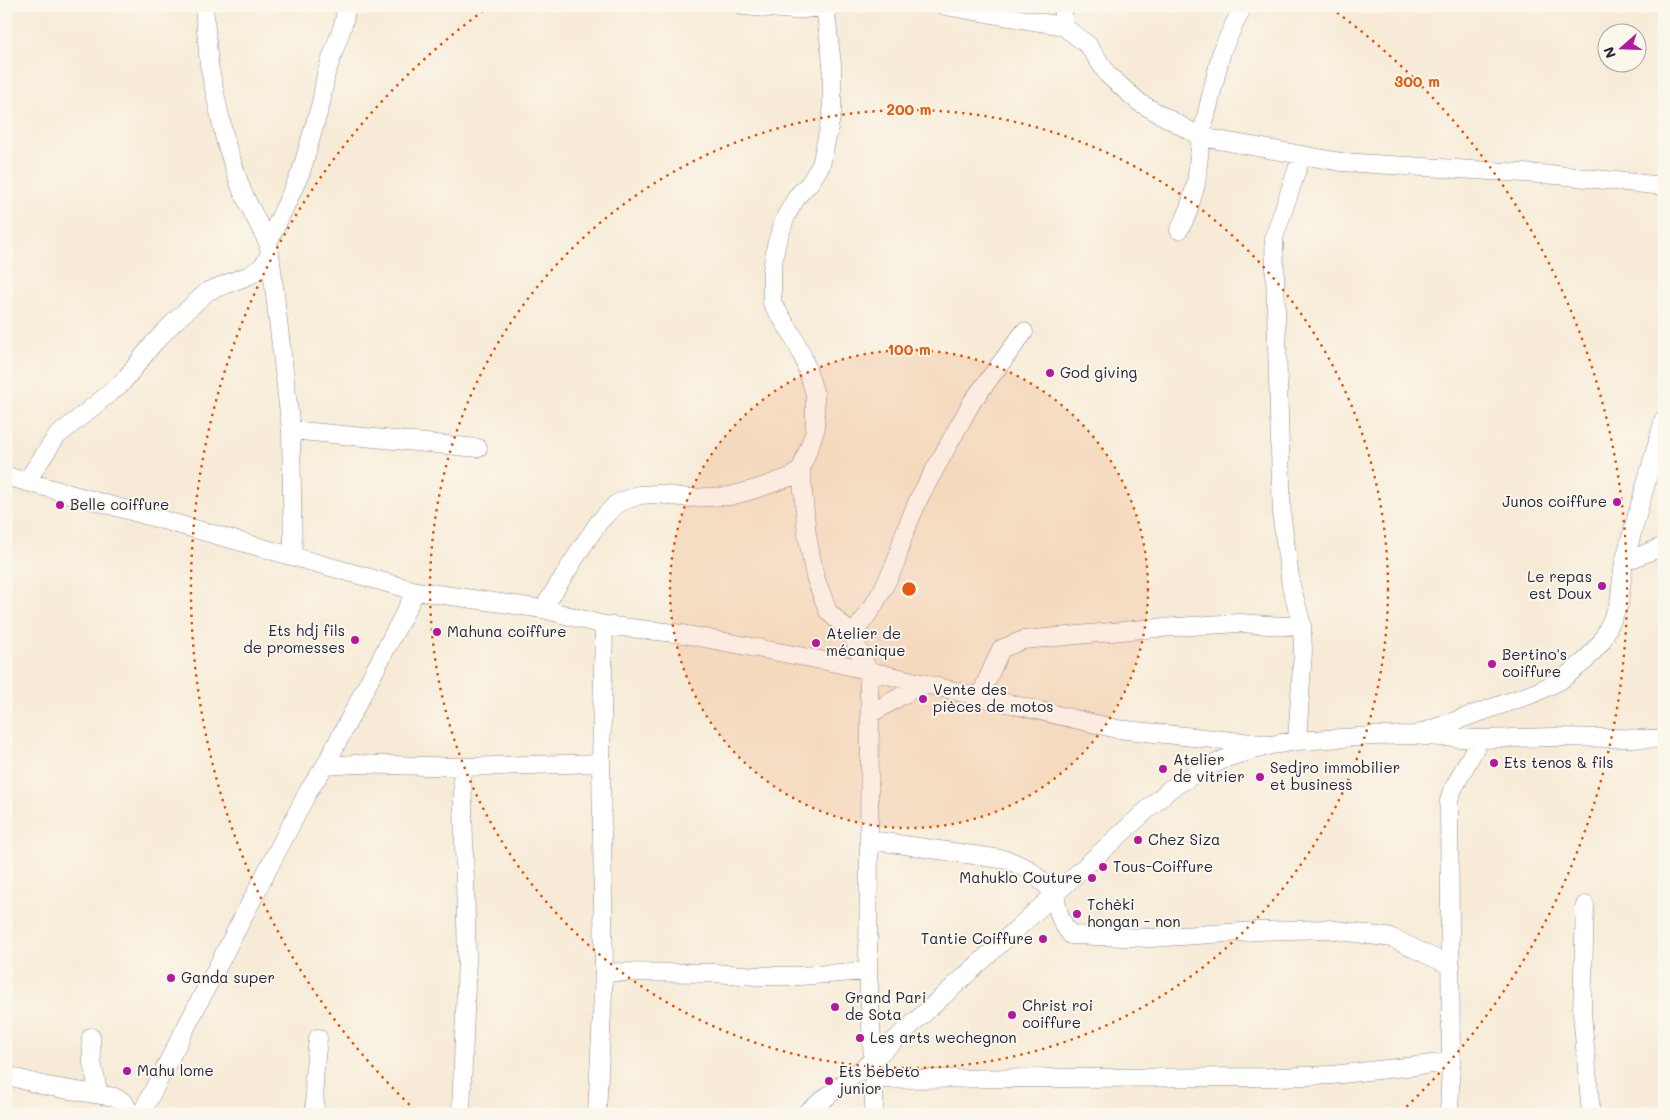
<svg xmlns="http://www.w3.org/2000/svg" width="1670" height="1120" font-family="Mali,sans-serif">
<style>
.lines{fill:none;stroke-linecap:round;stroke-linejoin:round}
.street-casing{stroke:#8c8689;stroke-width:19}
.street{stroke:#fff;stroke-width:18}
.ring{fill:none;stroke:#e8590c;stroke-width:2.5;stroke-dasharray:2.5 5}
.poi-dot{fill:#b5179e;stroke:#fbf7ec;stroke-width:2}
.labels{text-anchor:middle;stroke-width:4;stroke-linejoin:round;paint-order:stroke}
.poi-label{font-size:15px;fill:#22223b;stroke:#fbf7ec;text-anchor:start}
.centre{fill:#e8590c;stroke:#fbf7ec;stroke-width:2.5}
.ring-label{font-size:15px;text-anchor:middle;font-weight:bold;fill:#e8590c;stroke:#fbf7ec;stroke-width:4;stroke-linejoin:round;paint-order:stroke}
</style>
<rect width="100%" height="100%" fill="#fbf7ec"/>
<filter id="ink" filterUnits="userSpaceOnUse"><feTurbulence type="fractalNoise" baseFrequency=".02" numOctaves="2"/><feDisplacementMap in="SourceGraphic" scale="10" xChannelSelector="R" yChannelSelector="G"/><feConvolveMatrix kernelMatrix="1 2 1 2 8 2 1 2 1" color-interpolation-filters="sRGB"/></filter>
<filter id="wash" filterUnits="userSpaceOnUse"><feTurbulence type="fractalNoise" baseFrequency=".0096" numOctaves="4" result="noise"/><feDisplacementMap in="SourceGraphic" scale="20" xChannelSelector="R" yChannelSelector="G"/><feGaussianBlur stdDeviation="1.12" result="paint"/><feColorMatrix in="noise" values="0 0 0 0 0 0 0 0 0 0 0 0 0 0 0 0 0 1.4 0 .05"/><feComposite in="paint" operator="in"/></filter>
<g filter="url(#wash)">
<rect width="100%" height="100%" fill="#f7ebd7"/>
</g>
<g filter="url(#ink)">
<g class="lines">
<g class="street-casing">
<path id="street" d="M204,6L209,65L225,140L242,191L268,243L270,253L291,430L293,556
M743,6L794,10L833,6
M945,6L1063,26L1088,45L1108,75L1140,103L1201,137L1341,162L1557,175L1664,186
M1063,26V6
M1179,230L1187,215L1196,184L1201,137L1222,50L1243,6
M268,243L301,172L321,103L326,74L343,25L347,6
M291,430L478,448
M6,476L416,591L543,609L604,625L683,634L836,663L1117,729L1271,745
M26,482L56,437L122,383L153,344L174,322L208,291L250,275L263,266L270,253
M1624,562L1664,546
M543,609L582,547L599,522L616,504L639,495L658,494L689,498L730,496L756,489L793,476L801,469L815,431V394L803,357L792,334L772,303V270L776,245L786,216L798,195L809,184L821,165L832,113V64L825,6
M852,635L871,610L884,587L896,562L904,534L919,498L972,402L1024,332
M979,698L1001,649L1023,640L1144,629L1240,623L1283,626L1302,625
M870,714L922,684
M1423,736L1480,739L1555,737L1664,739
M1297,741L1303,651L1302,625L1291,585L1282,519L1274,238L1302,155
M325,766L355,764L462,767L601,763
M870,840L1008,860L1028,869L1056,894C1057,913 1060,921 1071,935L1151,938L1257,931L1328,929L1392,938L1451,966
M1585,905L1582,1013L1591,1114
M868,971L874,1079V1114
M604,972L714,973L756,976H800L868,971L870,714L868,671L852,635L828,611L815,577L807,535L801,469
M91,1037L92,1063L99,1094
M6,1073L12,1077L46,1086L114,1097L124,1102L130,1114
M874,1079L1278,1077L1332,1075L1451,1062
M141,1114L309,790L325,766L416,591
M312,1114L315,1110L314,1077L318,1038
M461,1114L467,959L462,767
M597,1114L604,972L601,763L604,625
M805,1114L873,1060L1170,789L1198,772L1229,757L1271,745L1297,741L1373,736L1415,735L1535,693L1561,680L1585,661L1602,641L1619,604L1624,562L1664,419
M1449,1114L1451,1062L1449,801L1452,791L1480,739"/>
</g>
<use href="#street" class="street"/>
</g>
</g>
<circle cx="909" cy="589" r="239" fill="#e8590c" fill-opacity=".12"/>
<g class="ring">
<circle cx="909" cy="589" r="239"/>
<circle cx="909" cy="589" r="479"/>
<path d="M415 1110A718 718 0 0 1 487 8M1331 8A718 718 0 0 1 1403 1110"/>
</g>
<g class="poi-dot">
<circle cx="1050" cy="373" r="5"/>
<circle cx="1617" cy="502" r="5"/>
<circle cx="60" cy="505" r="5"/>
<circle cx="1602" cy="586" r="5"/>
<circle cx="437" cy="632" r="5"/>
<circle cx="355" cy="640" r="5"/>
<circle cx="816" cy="643" r="5"/>
<circle cx="1492" cy="664" r="5"/>
<circle cx="923" cy="699" r="5"/>
<circle cx="1494" cy="763" r="5"/>
<circle cx="1163" cy="769" r="5"/>
<circle cx="1260" cy="777" r="5"/>
<circle cx="1138" cy="840" r="5"/>
<circle cx="1103" cy="867" r="5"/>
<circle cx="1092" cy="878" r="5"/>
<circle cx="1077" cy="914" r="5"/>
<circle cx="1043" cy="939" r="5"/>
<circle cx="171" cy="978" r="5"/>
<circle cx="835" cy="1007" r="5"/>
<circle cx="1012" cy="1015" r="5"/>
<circle cx="860" cy="1038" r="5"/>
<circle cx="127" cy="1071" r="5"/>
<circle cx="829" cy="1081" r="5"/>
</g>
<g class="labels">
<g class="poi-label">
<text x="1060" y="378">God giving</text>
<text x="1607" y="507" text-anchor="end">Junos coiffure</text>
<text x="70" y="510">Belle coiffure</text>
<text x="1592" y="582" text-anchor="end">Le repas<tspan x="1592" dy="17">est Doux</tspan></text>
<text x="345" y="636" text-anchor="end">Ets hdj fils<tspan x="345" dy="17">de promesses</tspan></text>
<text x="447" y="637">Mahuna coiffure</text>
<text x="826" y="639">Atelier de<tspan x="826" dy="17">mécanique</tspan></text>
<text x="1502" y="660">Bertino's<tspan x="1502" dy="17">coiffure</tspan></text>
<text x="933" y="695">Vente des<tspan x="933" dy="17">pièces de motos</tspan></text>
<text x="1173" y="765">Atelier<tspan x="1173" dy="17">de vitrier</tspan></text>
<text x="1504" y="768">Ets tenos &amp; fils</text>
<text x="1270" y="773">Sedjro immobilier<tspan x="1270" dy="17">et business</tspan></text>
<text x="1148" y="845">Chez Siza</text>
<text x="1113" y="872">Tous-Coiffure</text>
<text x="1082" y="883" text-anchor="end">Mahuklo Couture</text>
<text x="1087" y="910">Tchèki<tspan x="1087" dy="17">hongan - non</tspan></text>
<text x="1033" y="944" text-anchor="end">Tantie Coiffure</text>
<text x="181" y="983">Ganda super</text>
<text x="845" y="1003">Grand Pari<tspan x="845" dy="17">de Sota</tspan></text>
<text x="1022" y="1011">Christ roi<tspan x="1022" dy="17">coiffure</tspan></text>
<text x="870" y="1043">Les arts wechegnon</text>
<text x="137" y="1076">Mahu lome</text>
<text x="839" y="1077">Ets bebeto<tspan x="839" dy="17">junior</tspan></text>
</g>
</g>
<circle cx="909" cy="589" r="8" class="centre"/>
<g class="ring-label">
<text x="1417" y="87">300 m</text>
<text x="909" y="115">200 m</text>
<text x="909" y="355">100 m</text>
</g>
<rect width="1670" height="1120" fill="none" stroke="#fbf7ec" stroke-width="25"/>
<g transform="translate(1622 48) rotate(250)"><circle r="24" fill="#fbf7ec" stroke="#a4a2a5"/>
<path d="M0-4L9 19L0 12L-9 19Z" fill="#b5179e"/>
<text y="-8" font-size="14" font-weight="bold" text-anchor="middle" fill="#22223b">N</text>
</g>
</svg>
